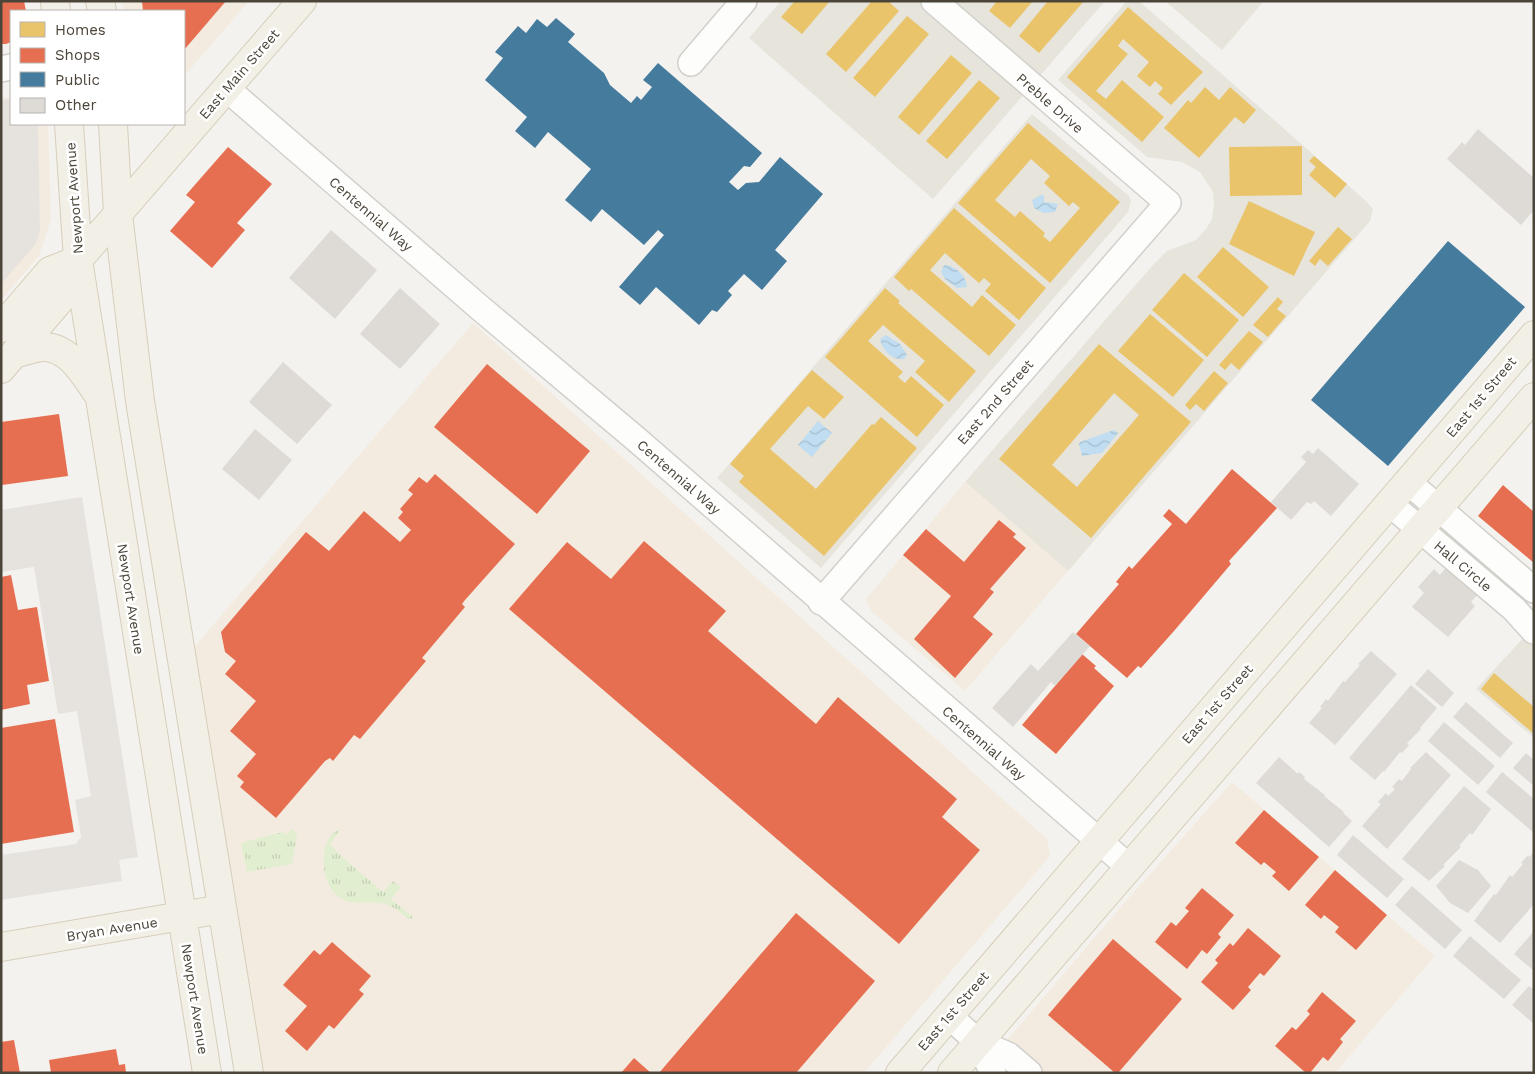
<svg xmlns="http://www.w3.org/2000/svg" width="1535" height="1074" font-family="'Work Sans',sans-serif">
<style>
.residential{fill:#e7e4dc}
.commercial{fill:#f3ebdf}
.grass{fill:url(#grass-tufts)}
.parking{fill:#e6e3df}
.water{fill:url(#water-waves)}
.homes{fill:#e9c46a;fill-rule:evenodd}
.shops{fill:#e76f51}
.public{fill:#457b9d}
.building{fill:#dedbd6}
.lines{fill:none;stroke-linecap:round;stroke-linejoin:round}
.minor-casing{stroke:#d2d0cb;stroke-width:28}
.major-casing{stroke:#d6cebb;stroke-width:30}
.minor{stroke:#fdfdfc;stroke-width:25}
.major{stroke:#f2efe6;stroke-width:28}
.labels{text-anchor:middle;stroke-width:5;stroke-linejoin:round;paint-order:stroke}
.street-label{font-size:14px;fill:#4b4439;stroke:#fff}
</style>
<defs>
<pattern id="grass-tufts" width="24" height="20" patternUnits="userSpaceOnUse" patternTransform="scale(1.25)"><rect width="24" height="20" fill="#e1eecf"/><path d="M3 7l-1-3M5 7V3M7 7l1-3M15 17l-1-3M17 17v-4M19 17l1-3" fill="none" stroke="#c3cdb2"/></pattern>
<pattern id="water-waves" width="16" height="10" patternUnits="userSpaceOnUse" patternTransform="scale(1.25)"><rect width="16" height="10" fill="#c0ddf1"/><path d="M0 5q4-4 8 0t8 0" fill="none" stroke="#a6bfcf"/></pattern>
</defs>
<rect width="100%" height="100%" fill="#f4f2ee"/>
<path class="residential" d="M781,1H1105L933,199L749,38Z
M1139,1L1366,201L1373,209L1370,221L1068,571L965,482L1152,266L1167,251L1196,240L1206,229L1212,219L1214,204L1213,192L1200,172L1182,162L1147,157L1058,80L1126,2Z
M1165,1H1264L1222,50Z
M1032,114L1129,196L1131,202L1128,212L821,568L717,478Z
M1527,634L1534,646V738L1476,689Z"/>
<path class="commercial" d="M122,1H249L184,76V11H123Z
M11,97V124H48L51,219L39,256L1,300V98Z
M473,323L1047,839L1050,856L864,1073H260L188,654Z
M965,482L1068,571L965,691L871,611L866,599Z
M1232,782L1435,956L1335,1073H979L1119,909Z"/>
<path class="grass" d="M292,829L297,834L292,864L247,872L241,843L283,832L285,835Z
M338,830L339,832L330,844L340,855L383,892L393,881L401,887L391,899L414,918L409,919C402,914 394,907 386,904C374,901 363,904 351,902C330,899 322,874 324,856C325,845 328,835 338,830Z"/>
<path class="parking" d="M11,99V124H38L40,232L35,245L1,284V100Z
M82,497L138,857L119,860L122,881L1,900V855L76,844L81,837L75,800L91,796L77,711L58,714L34,567L1,572V510Z"/>
<path class="water" d="M1041,195L1044,196V202L1058,204L1055,212L1043,213L1034,208L1032,200Z
M944,265C955,265 967,276 967,287L957,288L945,279L941,272Z
M886,335L900,344L907,355L904,359C893,361 882,350 880,339Z
M818,421L832,433L812,457L798,445Z
M1114,430L1118,433L1102,453L1082,456L1079,444L1080,442Z"/>
<path class="homes" d="M795,1H830L802,34L781,17Z
M872,1H888L899,11L846,72L826,54Z
M997,1H1033L1010,28L989,11Z
M1048,1H1084L1039,53L1019,36Z
M1128,7L1203,72L1171,105L1158,94L1163,88L1155,81L1150,87L1137,76L1149,62L1123,39L1118,46L1128,54L1096,91L1106,99L1122,80L1164,117L1142,142L1067,77Z
M907,16L929,34L875,97L853,78Z
M951,55L972,73L919,135L898,117Z
M979,80L1000,98L947,159L926,141Z
M1205,87L1219,100L1230,87L1256,110L1244,124L1235,117L1199,158L1164,128L1188,100L1191,103Z
M1028,123L1120,202L1050,283L958,203ZM1031,159L1050,176L1044,183L1069,206L1073,202L1080,208L1050,242L1043,236L1045,233L1020,211L1015,217L995,200Z
M1302,146V195L1230,196L1229,147Z
M1314,156L1347,184L1335,198L1309,175L1316,167L1309,161Z
M1249,201L1315,232L1294,276L1229,244Z
M954,208L1046,288L1019,320L985,291L991,284L984,278L979,283L945,253L930,270L972,307L982,295L1016,325L989,356L911,289L909,291L894,277Z
M1338,227L1352,239L1328,266L1320,259L1315,266L1309,261Z
M1223,247L1269,287L1243,317L1197,277Z
M1184,273L1239,320L1207,357L1152,310Z
M885,288L900,301L898,303L976,371L949,402L915,372L925,361L883,325L868,341L903,372L898,377L905,383L911,376L944,405L917,437L825,357Z
M1278,297L1283,302L1277,309L1286,316L1268,337L1253,325Z
M1150,314L1204,360L1173,397L1118,351Z
M1249,331L1263,342L1239,370L1231,363L1225,370L1219,365Z
M1099,344L1191,422L1091,538L999,459ZM1114,393L1139,415L1077,487L1052,465Z
M812,370L844,397L824,419L808,406L770,449L816,489L872,424L874,425L881,417L917,448L824,556L739,482L744,476L730,464Z
M1214,371L1228,383L1204,411L1196,404L1190,410L1185,405Z
M1494,673L1534,707V734L1481,689Z"/>
<path class="shops" d="M1,1H24L26,11H11V42L6,44H1Z
M142,1H226L184,50V11H143Z
M228,147L272,184L237,223L245,230L212,268L170,231L195,202L186,195Z
M487,364L590,451L537,514L434,427Z
M59,414L68,476L2,485L1,422Z
M1232,469L1277,508L1229,561L1231,564L1174,631L1141,668L1138,666L1127,678L1076,634L1119,584L1116,582L1129,566L1132,569L1172,524L1163,516L1169,509L1186,524Z
M435,474L515,544L465,600L462,604L465,607L422,658L426,661L360,739L354,735L333,761L330,758L325,761L276,818L240,787L244,782L237,776L256,754L230,731L256,701L225,674L236,661L225,652L221,632L306,532L329,551L364,511L400,542L411,530L398,518L403,512L400,509L413,494L408,490L419,477L427,483Z
M1503,485L1534,512V563L1478,516Z
M999,520L1016,534L1013,537L1026,548L990,589L994,592L973,617L993,634L955,678L914,639L951,596L903,555L926,529L964,562Z
M644,541L726,611L708,631L816,724L838,697L957,799L942,817L980,850L899,944L509,609L567,542L611,579Z
M11,575L18,610L37,607L49,681L27,685L30,704L1,710V577Z
M1082,654L1096,666L1094,668L1114,686L1056,754L1022,725Z
M55,719L74,832L1,844V728Z
M1264,810L1319,857L1289,891L1272,876L1276,872L1264,862L1261,865L1235,843Z
M1335,870L1387,915L1356,950L1335,932L1339,927L1324,915L1321,919L1305,905Z
M1202,888L1234,915L1218,934L1221,937L1207,954L1202,950L1187,969L1155,942L1171,922L1176,926L1189,911L1185,908Z
M796,913L875,981L796,1073H659Z
M1248,928L1281,956L1264,976L1260,973L1248,987L1251,990L1233,1010L1201,982L1218,963L1215,960L1230,943L1233,946Z
M1113,939L1182,999L1118,1073H1115L1048,1015Z
M332,942L371,976L359,990L364,994L334,1029L329,1025L307,1051L285,1031L307,1006L283,985L314,950L320,955Z
M1322,992L1356,1021L1340,1039L1343,1042L1328,1061L1323,1057L1310,1073H1306L1275,1046L1292,1027L1296,1030L1310,1014L1307,1011Z
M14,1040L20,1073H1V1042Z
M116,1049L119,1065L125,1064L126,1073H51L49,1060Z
M634,1058L651,1073H621Z"/>
<path class="public" d="M556,18L575,34L568,42L604,73L610,85L631,103L637,96L641,100L652,87L643,80L658,63L762,153L750,167L744,166L729,182L738,190L746,183L759,182L780,157L823,194L775,250L787,261L762,290L744,274L728,291L732,295L717,312L712,310L699,325L656,287L640,305L619,287L664,235L658,230L644,245L602,209L591,222L565,200L591,169L548,132L535,148L515,131L527,117L485,80L503,58L495,52L518,26L526,33L537,19L547,27Z
M1448,241L1525,307L1388,466L1311,400Z"/>
<path class="building" d="M1478,129L1534,178V210L1521,225L1447,159L1462,142L1465,145Z
M331,230L377,270L335,319L289,278Z
M400,288L440,324L400,369L360,334Z
M283,362L332,405L297,444L249,402Z
M255,429L292,460L259,500L222,469Z
M1318,448L1359,484L1331,516L1314,501L1311,504L1307,502L1291,520L1271,502L1306,462L1301,457L1308,450L1313,454Z
M1448,565L1479,593L1471,602L1475,606L1448,637L1412,607L1424,593L1418,587L1434,569L1440,575Z
M1073,632L1090,646L1055,686L1051,682L1013,727L992,708L1031,664L1038,671Z
M1371,651L1397,674L1335,745L1309,723L1322,708L1320,707L1326,699L1328,701L1343,681L1345,682L1360,665L1358,664Z
M1428,669L1454,693L1442,707L1415,684Z
M1411,685L1437,708L1420,728L1421,729L1407,743L1409,745L1402,753L1400,752L1384,772L1383,771L1375,780L1349,758Z
M1466,702L1513,743L1500,758L1453,717Z
M1444,722L1495,766L1478,785L1428,741Z
M1426,752L1451,775L1387,849L1362,826L1381,804L1378,802L1386,793L1388,796L1395,789L1392,787L1399,779L1402,781L1411,769L1410,768Z
M1526,753L1534,760V786L1513,768Z
M1279,757L1298,774L1299,772L1305,777L1304,779L1325,795L1324,796L1344,812L1343,813L1352,821L1329,847L1256,783Z
M1502,772L1534,799V833L1486,792Z
M1464,786L1491,809L1472,835L1470,833L1459,846L1461,847L1443,865L1445,866L1429,881L1402,859Z
M1353,835L1404,879L1387,898L1337,855Z
M1534,852V904L1500,943L1474,921L1494,894L1496,895L1510,875L1512,877L1523,864L1521,863L1528,855L1529,857Z
M1459,860L1478,870L1491,886L1468,913L1450,903L1436,886Z
M1412,886L1462,930L1445,949L1395,905Z
M1534,931V971L1514,954Z
M1470,936L1521,980L1504,999L1453,956Z
M1529,986L1534,990V1024L1512,1005Z"/>
<g class="lines">
<g class="minor-casing">
<path id="minor" d="M691,63L744,1
M1,69L11,67
M227,89L479,307L636,439L1129,867
M1408,482L1534,590
M1390,504L1514,609L1534,631
M821,602L1168,203L934,1
M949,1016L978,1042L1008,1055L1029,1073
M978,1042L993,1073"/>
</g>
<g class="major-casing">
<path id="major" d="M55,1L56,11
M100,1L102,11
M69,124L78,260L207,1073
M113,124L118,214L140,401L249,1073
M1,328L50,271L78,260
M14,354C22,352 32,348 41,347C68,345 84,374 97,393
M1,369L60,300L78,260L302,1
M1,947L222,909
M900,1073L1534,335
M952,1073L1534,397"/>
</g>
<use href="#minor" class="minor"/>
<use href="#major" class="major"/>
</g>
<g class="labels">
<g class="street-label">
<text transform="translate(239 74) rotate(-49)" y="5">East Main Street</text>
<text transform="translate(1050 103) rotate(41)" y="5">Preble Drive</text>
<text transform="translate(74 198) rotate(-94)" y="5">Newport Avenue</text>
<text transform="translate(371 214) rotate(41)" y="5">Centennial Way</text>
<text transform="translate(1481 397) rotate(-50)" y="5">East 1st Street</text>
<text transform="translate(995 402) rotate(-49)" y="5">East 2nd Street</text>
<text transform="translate(679 477) rotate(41)" y="5">Centennial Way</text>
<text transform="translate(1463 566) rotate(40)" y="5">Hall Circle</text>
<text transform="translate(131 599) rotate(81)" y="5">Newport Avenue</text>
<text transform="translate(1217 704) rotate(-49)" y="5">East 1st Street</text>
<text transform="translate(984 743) rotate(41)" y="5">Centennial Way</text>
<text transform="translate(112 929) rotate(-9)" y="5">Bryan Avenue</text>
<text transform="translate(195 999) rotate(81)" y="5">Newport Avenue</text>
<text transform="translate(953 1011) rotate(-49)" y="5">East 1st Street</text>
</g>
</g>
<rect width="1535" height="1074" fill="none" stroke="#4b4439" stroke-width="5"/>
<rect x="10" y="10" width="175" height="115" fill="#ffffff" stroke="#b7b4b0"/>
<rect x="20" y="22" width="25" height="15" fill="#e9c46a" stroke="#b7b4b0"/>
<text x="55" y="35" font-size="15" fill="#4b4439">Homes</text>
<rect x="20" y="48" width="25" height="15" fill="#e76f51" stroke="#b7b4b0"/>
<text x="55" y="60" font-size="15" fill="#4b4439">Shops</text>
<rect x="20" y="72" width="25" height="15" fill="#457b9d" stroke="#b7b4b0"/>
<text x="55" y="85" font-size="15" fill="#4b4439">Public</text>
<rect x="20" y="98" width="25" height="15" fill="#dedbd6" stroke="#b7b4b0"/>
<text x="55" y="110" font-size="15" fill="#4b4439">Other</text>
</svg>
